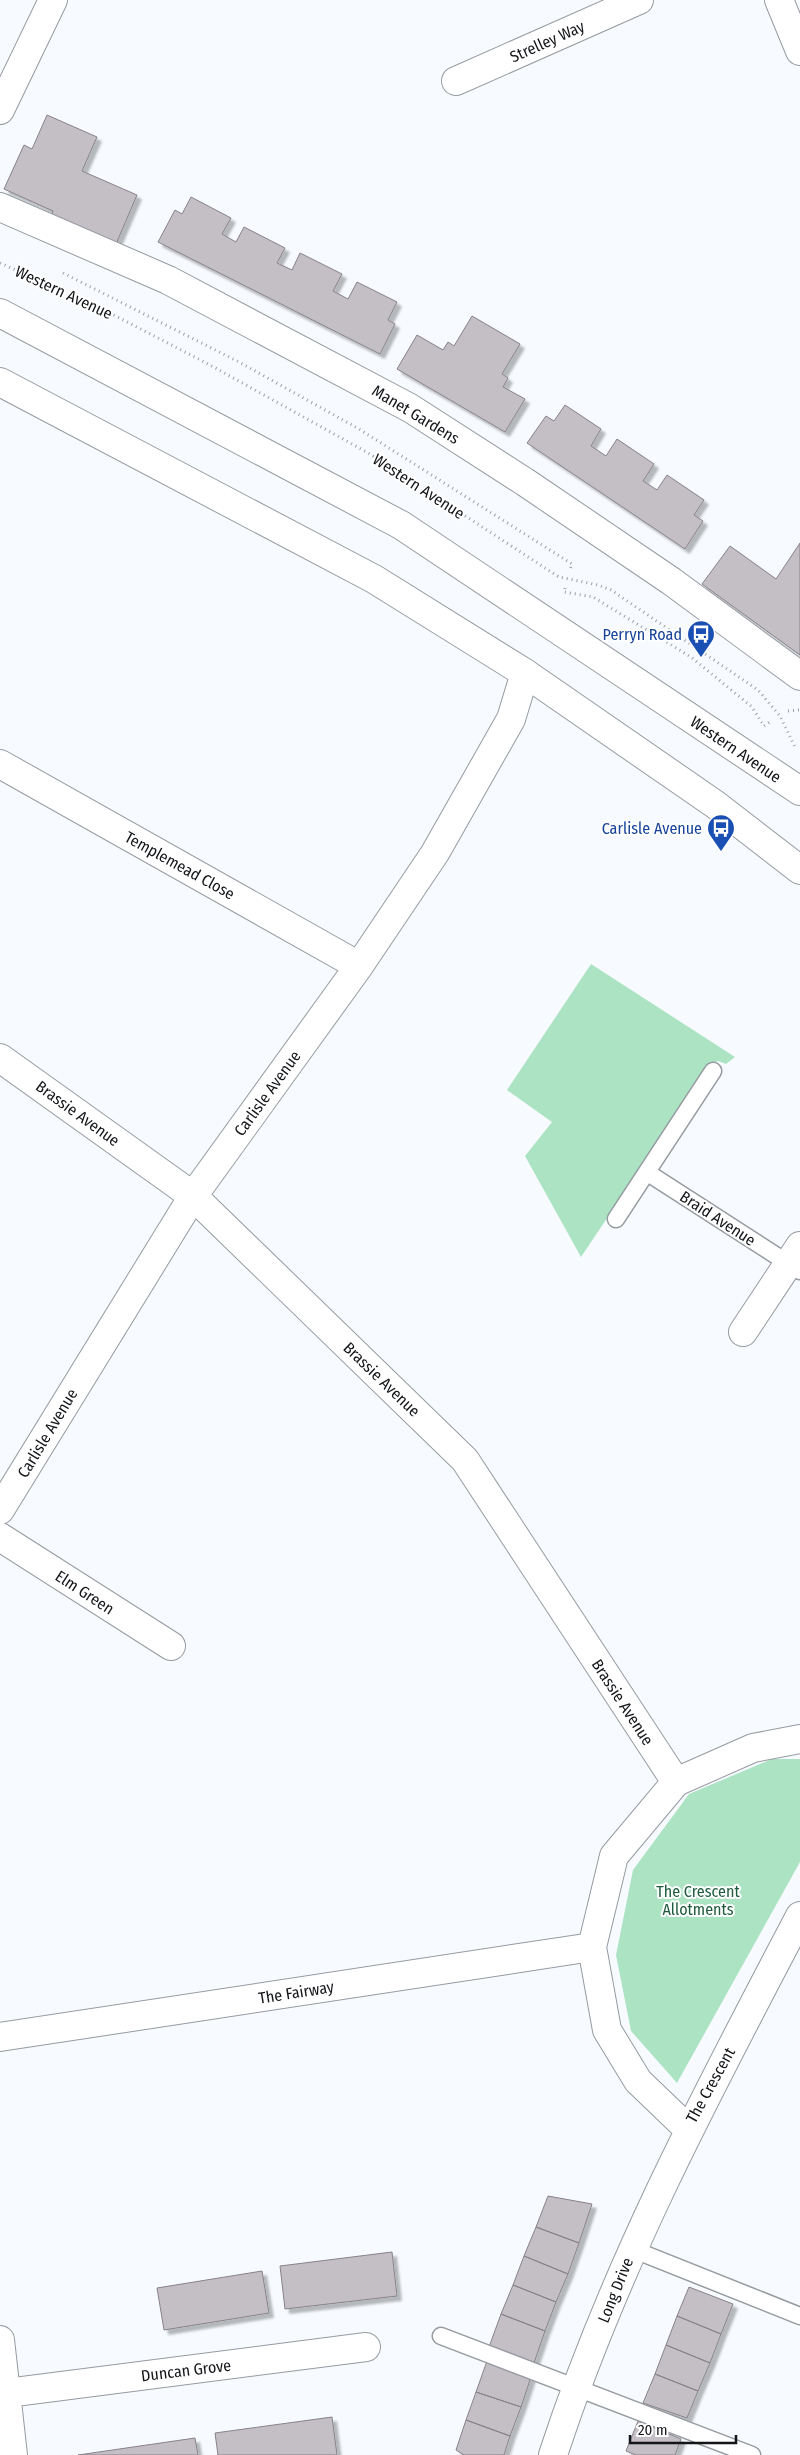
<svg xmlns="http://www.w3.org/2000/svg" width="800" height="2455" font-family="'Fira Sans Condensed',sans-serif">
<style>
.green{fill:#ace3c3}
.building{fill:#c4bec5;stroke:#878288;filter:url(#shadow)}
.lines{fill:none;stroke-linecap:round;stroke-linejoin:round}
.service-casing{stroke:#959ba1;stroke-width:19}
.minor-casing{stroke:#959ba1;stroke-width:30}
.trunk-casing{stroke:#959ba1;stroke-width:30}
.path{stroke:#9ca0a3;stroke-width:3;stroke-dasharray:1 4;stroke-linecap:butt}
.service{stroke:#fff;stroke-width:16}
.minor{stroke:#fff;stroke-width:28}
.trunk{stroke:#fff;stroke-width:28}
.labels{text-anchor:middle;stroke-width:4;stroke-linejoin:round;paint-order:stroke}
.street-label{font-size:16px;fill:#131518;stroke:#fff}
.transit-label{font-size:16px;fill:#164399;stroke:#fff;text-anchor:end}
.park-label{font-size:16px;fill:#1e5b3e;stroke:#fff}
</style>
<defs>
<filter id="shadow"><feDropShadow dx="4.5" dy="4.5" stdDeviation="1" flood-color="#0004"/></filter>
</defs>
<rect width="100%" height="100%" fill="#f7fbff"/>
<path class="green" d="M591,964L735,1057L726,1064L718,1061L709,1066L581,1257L525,1156L552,1122L507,1090Z
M772,1759H800V1862L677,2083L631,2031L616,1955L633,1870L689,1794Z"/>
<path class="building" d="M47,115L97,137L82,171L137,195L116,244L51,216L53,211L4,189L24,145L32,149Z
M191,197L231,218L222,234L236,242L244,227L285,248L277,263L292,270L300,253L342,274L333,291L348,299L357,282L397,302L388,320L395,324L380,354L158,242L175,210L182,214Z
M472,316L520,344L502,374L508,378L503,387L525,399L505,432L397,369L417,335L443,350L448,342L454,346Z
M565,405L601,429L591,446L606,456L617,439L654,464L643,481L657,490L667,475L704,500L694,515L703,521L685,549L527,443L546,416L554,421Z
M800,543V655L702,584L730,546L776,579Z
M548,2196L592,2204L579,2243L536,2227Z
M536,2227L579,2243L568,2274L524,2256Z
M392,2252L397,2296L285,2309L280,2266Z
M524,2256L568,2274L556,2302L513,2285Z
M262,2271L269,2313L164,2330L157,2288Z
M513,2285L556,2302L545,2331L501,2314Z
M689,2287L733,2304L721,2334L677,2316Z
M501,2314L545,2331L534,2363L489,2347Z
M677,2316L721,2334L710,2363L666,2345Z
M666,2345L710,2363L698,2391L655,2374Z
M487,2361L531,2377L521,2407L476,2392Z
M655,2374L698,2391L687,2418L643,2403Z
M476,2392L521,2407L510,2436L466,2420Z
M332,2417L337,2455H218L215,2433Z
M466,2420L510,2436L504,2455H464L456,2450Z
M638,2421L681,2439L675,2455H636L626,2451Z
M195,2438L198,2455H78Z"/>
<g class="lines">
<g class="service-casing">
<path id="service" d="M648,1173L800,1271
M616,1219L713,1071
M632,2249L800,2316
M441,2336L752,2455"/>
</g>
<g class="minor-casing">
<path id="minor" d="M779,0L800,51
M456,81L639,0
M0,110L53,0
M0,207L168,280L410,408L525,482L671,581L800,676
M0,764L359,966
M0,1058L193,1196L465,1460L676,1782
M743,1332L800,1246
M0,1510L193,1196L359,966L435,853L511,719L525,673
M0,1537L171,1646
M0,2037L592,1947
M688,2129L638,2081L607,2030L592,1947L614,1856L676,1782L753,1748L800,1739
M0,2340L13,2455
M7,2393L366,2347
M553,2455C615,2265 707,2093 800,1916"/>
</g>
<g class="trunk-casing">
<path id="trunk" d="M0,313L401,525L800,791
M0,382L374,579L525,673L716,805L800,870"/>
</g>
<path class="path" d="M0,263L106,311L210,365L370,454L559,577L598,585L611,590L758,690L780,716L795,747
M63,273L239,362L359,429L572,564L570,570
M565,588L564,592L593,597L691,657L752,707L764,726L771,721
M788,711L799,710"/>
<use href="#service" class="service"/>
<use href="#minor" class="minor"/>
<use href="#trunk" class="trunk"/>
</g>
<defs>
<g id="bus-pin" transform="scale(1.4375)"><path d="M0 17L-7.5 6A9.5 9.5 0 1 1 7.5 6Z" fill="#1a4fb4" stroke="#fff"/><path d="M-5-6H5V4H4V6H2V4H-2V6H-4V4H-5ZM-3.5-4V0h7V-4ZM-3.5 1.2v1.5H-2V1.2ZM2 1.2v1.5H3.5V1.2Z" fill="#fff"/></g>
</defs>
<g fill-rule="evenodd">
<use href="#bus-pin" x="701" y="634"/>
<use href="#bus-pin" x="721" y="828"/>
</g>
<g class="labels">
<g class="street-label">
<text transform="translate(547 41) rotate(-24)" y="6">Strelley Way</text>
<text transform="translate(64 292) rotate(25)" y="6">Western Avenue</text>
<text transform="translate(416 414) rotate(31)" y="6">Manet Gardens</text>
<text transform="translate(419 486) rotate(33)" y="6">Western Avenue</text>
<text transform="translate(736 749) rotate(34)" y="6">Western Avenue</text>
<text transform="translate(180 865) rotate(29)" y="6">Templemead Close</text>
<text transform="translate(267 1093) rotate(-54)" y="6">Carlisle Avenue</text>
<text transform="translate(78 1113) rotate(36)" y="6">Brassie Avenue</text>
<text transform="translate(718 1218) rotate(33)" y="6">Braid Avenue</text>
<text transform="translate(382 1379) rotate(44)" y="6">Brassie Avenue</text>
<text transform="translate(47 1433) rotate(-59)" y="6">Carlisle Avenue</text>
<text transform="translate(85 1592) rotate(33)" y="6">Elm Green</text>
<text transform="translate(623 1702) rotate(57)" y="6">Brassie Avenue</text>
<text transform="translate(296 1992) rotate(-9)" y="6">The Fairway</text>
<text transform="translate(710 2085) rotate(-61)" y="6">The Crescent</text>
<text transform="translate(615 2290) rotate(-68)" y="6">Long Drive</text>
<text transform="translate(186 2370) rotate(-7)" y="6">Duncan Grove</text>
</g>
<g class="transit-label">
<text x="682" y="640">Perryn Road</text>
<text x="702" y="834">Carlisle Avenue</text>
</g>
<g class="park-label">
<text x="698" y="1897">The Crescent<tspan x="698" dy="18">Allotments</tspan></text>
</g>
</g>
<path d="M630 2435v8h106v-8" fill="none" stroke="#131518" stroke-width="2.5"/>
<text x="638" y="2435" font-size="15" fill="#131518" stroke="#ffffff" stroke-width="4" paint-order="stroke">20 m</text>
</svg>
